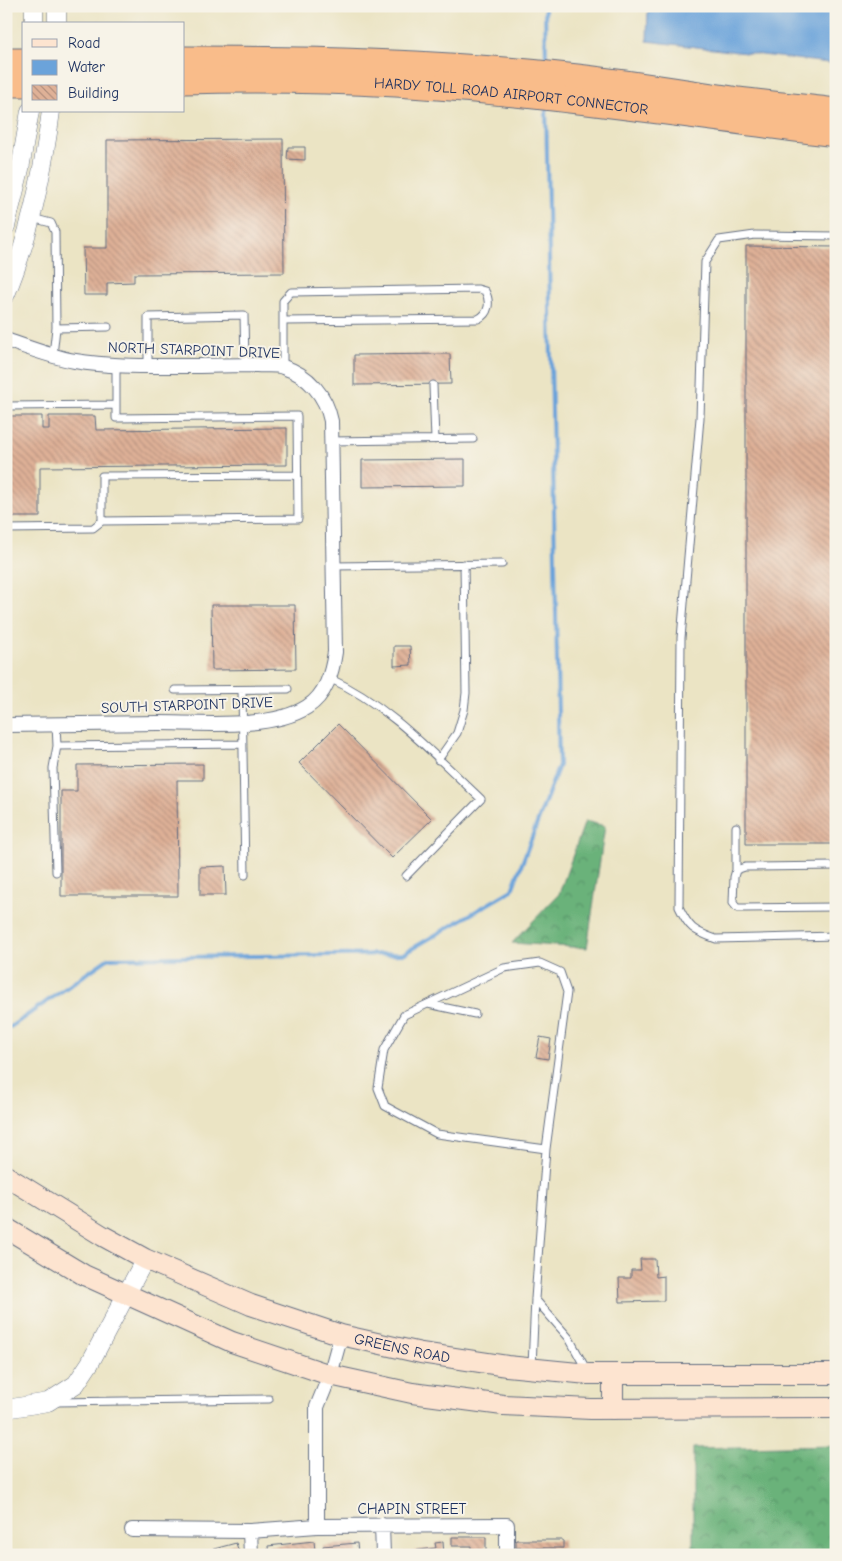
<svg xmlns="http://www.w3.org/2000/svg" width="842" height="1561" font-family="'Comic Neue',sans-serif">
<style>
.forest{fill:url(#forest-crowns);stroke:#42706c}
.water{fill:#6ba3da;stroke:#43699c}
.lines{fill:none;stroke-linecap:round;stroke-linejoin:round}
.stream{stroke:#6ba3da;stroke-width:4}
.building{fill:url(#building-back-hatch)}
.service-casing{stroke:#646e82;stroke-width:9}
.minor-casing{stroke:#646e82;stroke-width:16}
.tertiary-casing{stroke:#646e82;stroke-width:19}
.secondary-casing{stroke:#646e82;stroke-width:22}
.motorway-casing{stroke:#646e82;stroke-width:27}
.service{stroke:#fff;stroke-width:7}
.minor{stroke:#fff;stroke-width:14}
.tertiary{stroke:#fff;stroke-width:18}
.secondary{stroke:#fde4d0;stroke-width:20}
.motorway{stroke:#f9bc8a;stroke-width:25}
.labels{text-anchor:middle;stroke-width:4;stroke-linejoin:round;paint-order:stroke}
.street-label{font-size:15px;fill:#1b2f5e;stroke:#f7f3e8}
</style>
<defs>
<pattern id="forest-crowns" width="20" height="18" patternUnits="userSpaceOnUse" patternTransform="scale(1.25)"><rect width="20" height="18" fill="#6ab27a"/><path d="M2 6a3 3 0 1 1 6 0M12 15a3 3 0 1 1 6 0" fill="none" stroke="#569167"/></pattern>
<pattern id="building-back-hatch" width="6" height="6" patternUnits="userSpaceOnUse" patternTransform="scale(1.25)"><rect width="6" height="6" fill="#dfb197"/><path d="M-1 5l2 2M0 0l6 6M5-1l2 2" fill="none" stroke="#b4907e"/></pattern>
</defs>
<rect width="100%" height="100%" fill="#f7f3e8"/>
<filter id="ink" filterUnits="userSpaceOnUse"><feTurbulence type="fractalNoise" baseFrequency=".02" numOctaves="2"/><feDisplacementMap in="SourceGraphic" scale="10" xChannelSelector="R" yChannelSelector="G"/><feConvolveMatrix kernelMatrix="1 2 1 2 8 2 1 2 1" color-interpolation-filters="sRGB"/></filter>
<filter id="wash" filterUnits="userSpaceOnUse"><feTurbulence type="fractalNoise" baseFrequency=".0096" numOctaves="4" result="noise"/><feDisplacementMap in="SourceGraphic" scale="20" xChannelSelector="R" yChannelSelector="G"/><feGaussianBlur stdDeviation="1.12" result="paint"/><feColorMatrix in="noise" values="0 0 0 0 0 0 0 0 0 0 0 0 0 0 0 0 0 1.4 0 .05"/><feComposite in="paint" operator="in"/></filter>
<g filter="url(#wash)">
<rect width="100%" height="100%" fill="#ebe4c4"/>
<path class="forest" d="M585,821L605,826L587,948L512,943L559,894Z
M836,1445V1555H693V1448Z"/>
<path class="water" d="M648,6H836V64L647,41Z"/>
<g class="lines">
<path class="stream" d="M545,6L546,64
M6,1030L109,958L403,954L512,890L559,765L546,106"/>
</g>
<g id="blocks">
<path class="building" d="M283,139L284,273L134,274V282L107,283V295H84L83,248H107V140Z
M288,147H305V160L287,159Z
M746,246L836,247V844H746Z
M450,354L451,384L354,385V355Z
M6,416H42V429H49V416H95L96,430L287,428V465L40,467V517H6Z
M465,459V486L362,487V460Z
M211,605H295L296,669L212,670Z
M394,646H410L411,665L394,666Z
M338,724L432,819L392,858L299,763Z
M203,764V780H177L178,896H61V791H77V765Z
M225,866L226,895H200V867Z
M540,1037L551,1039L548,1059L536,1057Z
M640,1259H655L656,1277L664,1276V1301L620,1302L619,1278H631V1270H641Z
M452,1537H486V1554H471V1546H452Z
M516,1540H563V1548H516Z
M314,1541L315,1551L286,1555H269L268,1546Z
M443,1542L444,1555H404V1552L436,1548L435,1543Z
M236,1543L240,1555H204L203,1552Z
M357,1543L358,1553L324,1555L323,1546Z
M140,1552L184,1553V1555H140Z"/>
</g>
</g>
<g filter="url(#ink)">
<use href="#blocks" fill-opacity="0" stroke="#646e82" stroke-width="1"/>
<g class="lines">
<g class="service-casing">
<path id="service" d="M6,162L19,169
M32,218L51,223L55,232L56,328L53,355
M836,236L755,235L719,240L705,262L700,418L681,638L679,907C689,928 693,931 716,939L836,936
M56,328L108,327
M148,366V317L244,315L245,365
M283,367V301L291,292L478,289L485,291C491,302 489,314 478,319L284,321
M433,385L435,440
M6,406L116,405
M331,441L473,439
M102,521V476L297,475
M6,529L93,528L102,521L298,519L297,416L116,418V365
M333,566L502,564
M329,678C389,705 434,755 481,799L406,876
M175,690L288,689
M242,690L245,875
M56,724L57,746L53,768L56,872
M57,746L243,744
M438,760L457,733L464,710L466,693L464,564
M736,827V870
M836,866L745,867L736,870L734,877L733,903L737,908H743L836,907
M428,1004L475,1014
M535,1299L569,1338L587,1371
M532,1366L535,1299L546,1149L567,992L560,972L540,963L504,968L404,1015L384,1050L378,1088L385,1106L437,1134L546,1149
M56,1402L269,1399"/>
</g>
<g class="minor-casing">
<path id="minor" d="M6,340C29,348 52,357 75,361C111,367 149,366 185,366C209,366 233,365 257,365C265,366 276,364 283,367C309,375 326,396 331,421L335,652C332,673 326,695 307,707C271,730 200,723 158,723C107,724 57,724 6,725
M382,1525L383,1555
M317,1526V1407L330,1375L341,1335
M132,1530L250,1531L317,1526L507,1525V1555
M250,1531L251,1555"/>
</g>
<g class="tertiary-casing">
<path id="tertiary" d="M34,6V24
M57,24V6
M6,226L20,169L30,111
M6,294C30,236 43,173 51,111
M6,1409L48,1402L76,1384L90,1363L145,1259"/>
</g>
<g class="secondary-casing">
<g id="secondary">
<path id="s1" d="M6,1176L103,1236L145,1259L251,1305L341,1335L421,1353L507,1366L588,1374H836"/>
<path d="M6,1228L84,1275L232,1342L330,1375L412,1393L503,1405L591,1409L836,1408"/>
<path d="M613,1374V1409"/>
</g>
</g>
<g class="motorway-casing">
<g id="motorway">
<path d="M184,59C315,59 447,62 577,77C631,83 684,92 738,100C770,104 803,107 836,111"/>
<path d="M6,61H24"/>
<path id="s2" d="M184,81C254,79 325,80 396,84C543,93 689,116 836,134"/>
<path d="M6,84H24"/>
</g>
</g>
<use href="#service" class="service"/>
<use href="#minor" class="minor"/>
<use href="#tertiary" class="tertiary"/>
<use href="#secondary" class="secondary"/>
<use href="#motorway" class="motorway"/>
</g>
</g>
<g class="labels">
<g class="street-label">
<text dy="5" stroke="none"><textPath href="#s2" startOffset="328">HARDY TOLL ROAD AIRPORT CONNECTOR</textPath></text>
<text transform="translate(194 350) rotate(2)" y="5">NORTH STARPOINT DRIVE</text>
<text transform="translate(187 705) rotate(-2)" y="5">SOUTH STARPOINT DRIVE</text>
<text dy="5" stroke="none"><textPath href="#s1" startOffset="435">GREENS ROAD</textPath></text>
<text x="412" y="1514">CHAPIN STREET</text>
</g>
</g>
<rect width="842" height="1561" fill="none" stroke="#f7f3e8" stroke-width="25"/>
<rect x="22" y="22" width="162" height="90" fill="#f7f3e8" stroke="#9fa5b1"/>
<rect x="32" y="39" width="25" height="8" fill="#fde4d0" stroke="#9fa5b1"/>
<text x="68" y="48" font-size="15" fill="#1b2f5e">Road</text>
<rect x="32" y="60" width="25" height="15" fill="#6ba3da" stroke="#9fa5b1"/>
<text x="68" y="72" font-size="15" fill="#1b2f5e">Water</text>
<rect x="32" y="85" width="25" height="15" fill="url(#building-back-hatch)" stroke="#9fa5b1"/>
<text x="68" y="98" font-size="15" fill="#1b2f5e">Building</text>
</svg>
